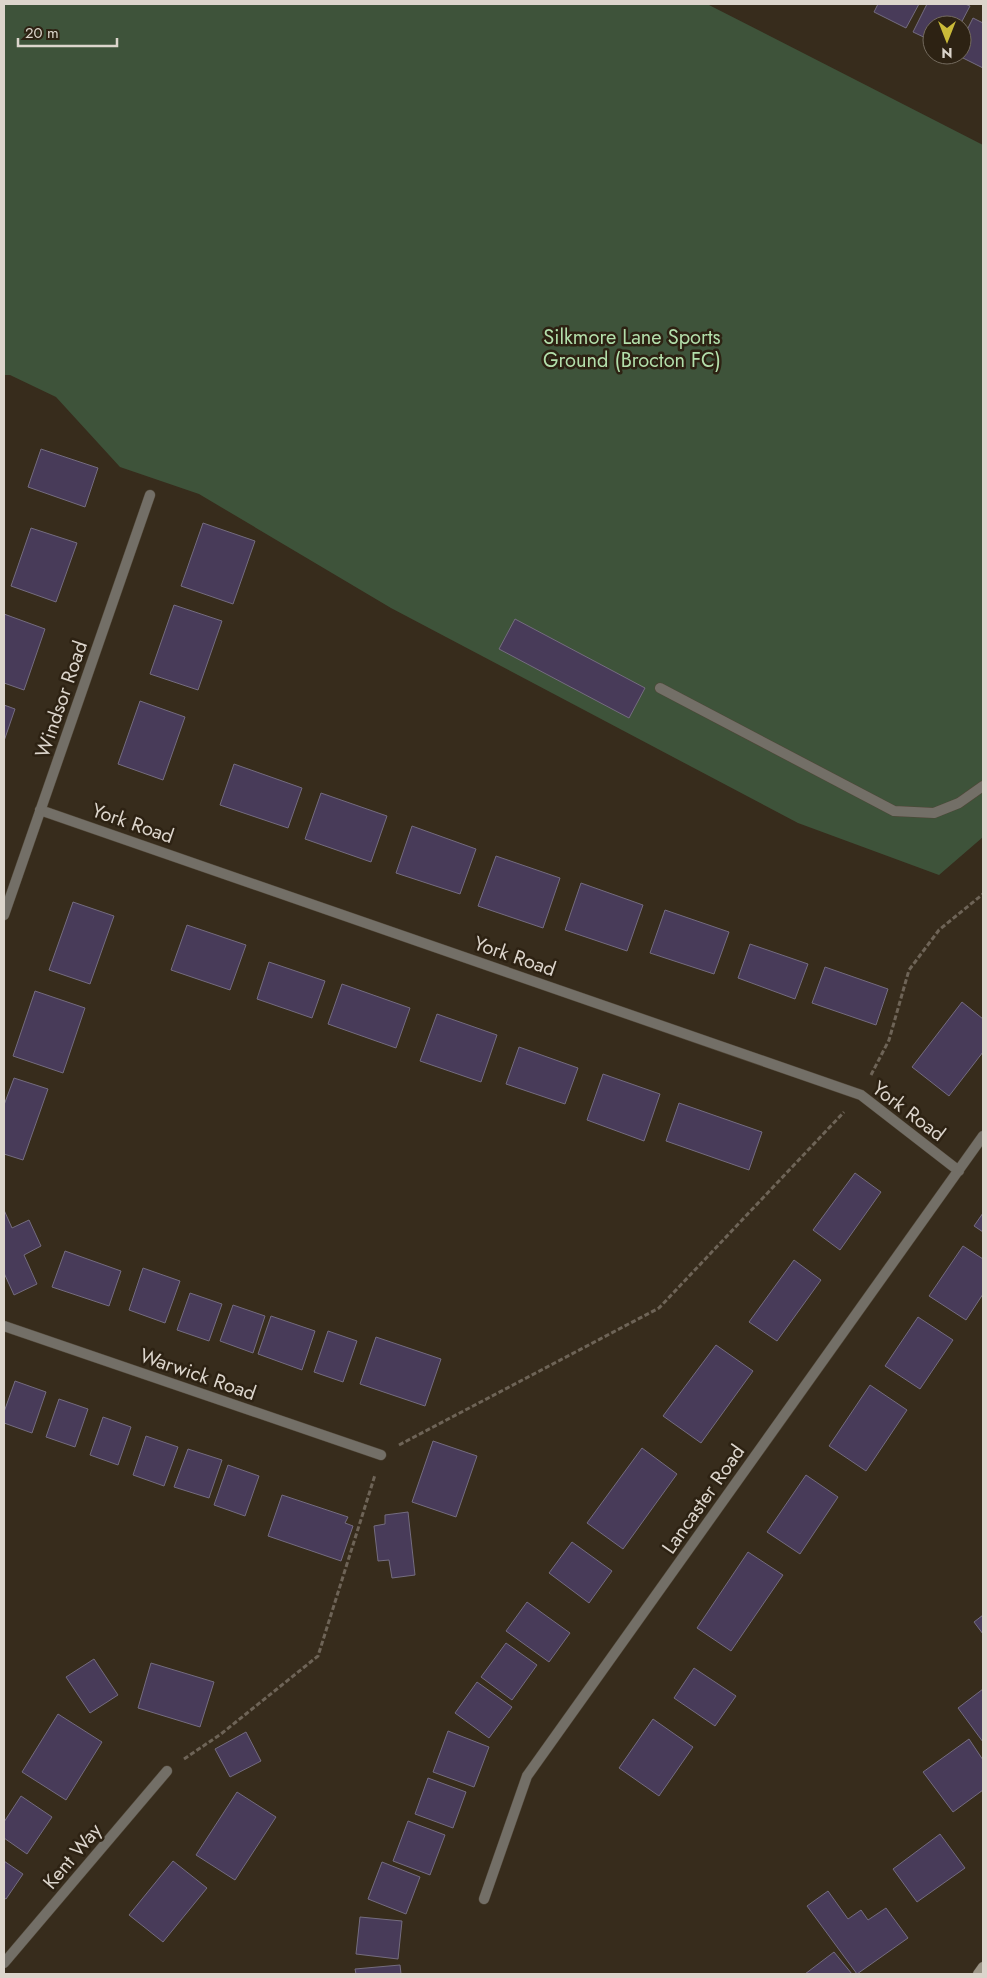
<svg xmlns="http://www.w3.org/2000/svg" width="987" height="1978" font-family="Jost,sans-serif">
<style>
.green{fill:#3e533a}
.building{fill:#483b59;stroke:#746c7f}
.lines{fill:none;stroke-linecap:round;stroke-linejoin:round}
.lane-casing{stroke:#514738;stroke-width:11}
.street-casing{stroke:#514738;stroke-width:11}
.secondary-casing{stroke:#514738;stroke-width:11}
.path{stroke:#6e6457;stroke-width:3;stroke-dasharray:5 2.5;stroke-linecap:butt}
.lane{stroke:#736f67;stroke-width:10}
.street{stroke:#736f67;stroke-width:10}
.secondary{stroke:#9b9486;stroke-width:10}
.labels{text-anchor:middle;stroke-width:5;stroke-linejoin:round;paint-order:stroke}
.park-label{font-size:20px;fill:#b3dfab;stroke:#2d2213}
.street-label{font-size:20px;fill:#dcd5cc;stroke:#2d2213}
</style>
<rect width="100%" height="100%" fill="#372c1c"/>
<path class="green" d="M4,4H707L983,145V837L939,875L798,823L391,608L199,494L120,467L56,397L10,375H4Z"/>
<path class="building" d="M878,4H919L906,28L874,12Z
M927,4H965L970,6L960,25H932V41L913,32Z
M973,18L983,23V68L957,55H962V40Z
M41,449L98,468L85,507L28,487Z
M203,523L255,541L233,604L181,586Z
M31,528L77,543L56,602L11,586Z
M174,605L222,621L198,690L150,674Z
M4,614L45,629L24,690L4,683Z
M515,619L645,688L629,718L499,649Z
M140,701L185,717L163,780L118,764Z
M4,705L15,709L4,741Z
M234,764L302,788L288,828L220,805Z
M321,793L387,816L371,862L305,839Z
M412,826L476,849L460,894L396,873Z
M496,856L560,878L543,928L478,906Z
M581,883L643,905L627,951L565,930Z
M73,902L114,916L90,984L49,970Z
M665,910L729,932L714,974L650,953Z
M187,925L246,945L230,990L171,970Z
M750,944L808,964L795,999L738,978Z
M269,962L325,981L312,1018L257,999Z
M825,967L888,989L876,1025L812,1003Z
M342,984L410,1008L396,1048L328,1024Z
M35,991L85,1008L63,1073L13,1056Z
M962,1002L983,1019V1052L949,1096L912,1067Z
M437,1014L497,1035L481,1082L420,1061Z
M519,1047L578,1068L565,1104L506,1084Z
M603,1074L660,1094L644,1141L587,1120Z
M14,1078L48,1089L23,1160L4,1154V1105Z
M679,1103L762,1132L749,1170L666,1141Z
M855,1173L881,1192L840,1250L813,1230Z
M4,1210L12,1228L29,1220L41,1246L24,1255L37,1284L14,1295L4,1273Z
M983,1213V1232L974,1226Z
M963,1246L983,1259V1294L966,1320L929,1296Z
M65,1251L121,1271L109,1306L52,1287Z
M794,1260L821,1280L777,1341L749,1322Z
M143,1268L180,1281L165,1323L129,1310Z
M190,1293L222,1304L209,1341L177,1330Z
M233,1305L265,1316L253,1353L220,1341Z
M271,1316L315,1331L302,1370L258,1354Z
M918,1317L953,1340L920,1389L885,1366Z
M328,1331L357,1341L343,1382L314,1372Z
M376,1337L441,1359L425,1406L360,1384Z
M716,1345L753,1371L701,1443L663,1416Z
M15,1381L46,1392L32,1433L4,1423V1412Z
M870,1385L907,1410L866,1471L829,1446Z
M59,1399L88,1409L75,1447L46,1437Z
M103,1417L131,1427L118,1465L90,1455Z
M146,1436L178,1447L164,1486L133,1475Z
M433,1441L477,1456L456,1517L412,1502Z
M642,1448L677,1474L623,1549L587,1523Z
M188,1449L222,1460L209,1498L174,1487Z
M228,1465L259,1476L245,1516L214,1505Z
M806,1475L838,1497L800,1554L767,1532Z
M282,1495L348,1517L345,1523L353,1526L341,1561L268,1536Z
M408,1512L415,1575L392,1578L389,1560L378,1561L374,1526L385,1524V1515Z
M572,1542L612,1571L589,1603L549,1573Z
M748,1552L783,1575L731,1651L697,1628Z
M527,1602L570,1633L549,1662L506,1631Z
M983,1615V1634L974,1622Z
M506,1643L537,1665L512,1700L481,1677Z
M94,1659L118,1695L90,1713L66,1677Z
M151,1663L214,1682L200,1727L138,1708Z
M694,1668L736,1696L715,1726L674,1698Z
M477,1682L512,1707L489,1738L455,1713Z
M983,1689V1742L958,1708Z
M58,1714L102,1742L66,1800L22,1772Z
M653,1719L693,1747L659,1796L619,1768Z
M448,1731L489,1747L474,1787L433,1772Z
M246,1732L261,1761L230,1777L215,1749Z
M969,1739L983,1760V1790L953,1812L923,1772Z
M428,1778L466,1792L453,1828L415,1814Z
M237,1792L276,1817L235,1880L196,1855Z
M21,1796L52,1817L27,1854L4,1838V1822Z
M408,1821L445,1835L430,1875L393,1861Z
M940,1834L965,1868L917,1902L893,1869Z
M4,1861L23,1874L6,1899L4,1898Z
M173,1861L207,1888L163,1942L129,1915Z
M382,1862L420,1877L406,1914L368,1899Z
M828,1891L848,1919L861,1910L868,1920L886,1908L908,1938L857,1974L807,1906Z
M360,1917L402,1921L398,1959L356,1954Z
M834,1952L852,1974H805Z
M400,1965L401,1974H356L355,1969Z"/>
<g class="lines">
<g class="lane-casing">
<path id="lane" d="M660,688L894,811L934,813L959,803L983,786"/>
</g>
<g class="street-casing">
<path id="street" d="M40,810L861,1095L959,1171
M4,915L150,495
M4,1326L381,1455
M484,1899L527,1776L983,1136
M4,1963L167,1771"/>
</g>
<g class="secondary-casing">
<path id="secondary" d="M978,1974L983,1967"/>
</g>
<path class="path" d="M871,1075L889,1040L909,970L939,930L983,894
M399,1445L659,1308L844,1112
M184,1759L221,1734L318,1656L375,1475"/>
<use href="#lane" class="lane"/>
<use href="#street" class="street"/>
<use href="#secondary" class="secondary"/>
</g>
<g class="labels">
<g class="park-label">
<text x="632" y="344">Silkmore Lane Sports<tspan x="632" dy="23">Ground (Brocton FC)</tspan></text>
</g>
<g class="street-label">
<text transform="translate(61 699) rotate(-71)" y="7">Windsor Road</text>
<text transform="translate(133 823) rotate(19)" y="7">York Road</text>
<text transform="translate(515 956) rotate(19)" y="7">York Road</text>
<text transform="translate(909 1111) rotate(37)" y="7">York Road</text>
<text transform="translate(198 1374) rotate(19)" y="7">Warwick Road</text>
<text transform="translate(703 1499) rotate(-55)" y="7">Lancaster Road</text>
<text transform="translate(72 1856) rotate(-50)" y="7">Kent Way</text>
</g>
</g>
<rect width="987" height="1978" fill="none" stroke="#dcd5cc" stroke-width="10"/>
<g transform="translate(947 40) rotate(180)"><circle r="24" fill="#2d2213" stroke="#736a5d"/>
<path d="M0-4L9 19L0 12L-9 19Z" fill="#caba39"/>
<text y="-8" font-size="14" font-weight="bold" text-anchor="middle" fill="#dcd5cc">N</text>
</g>
<path d="M18 38v8h99v-8" fill="none" stroke="#dcd5cc" stroke-width="2.5"/>
<text x="25" y="38" font-size="15" fill="#dcd5cc" stroke="#2d2213" stroke-width="4" paint-order="stroke">20 m</text>
</svg>
